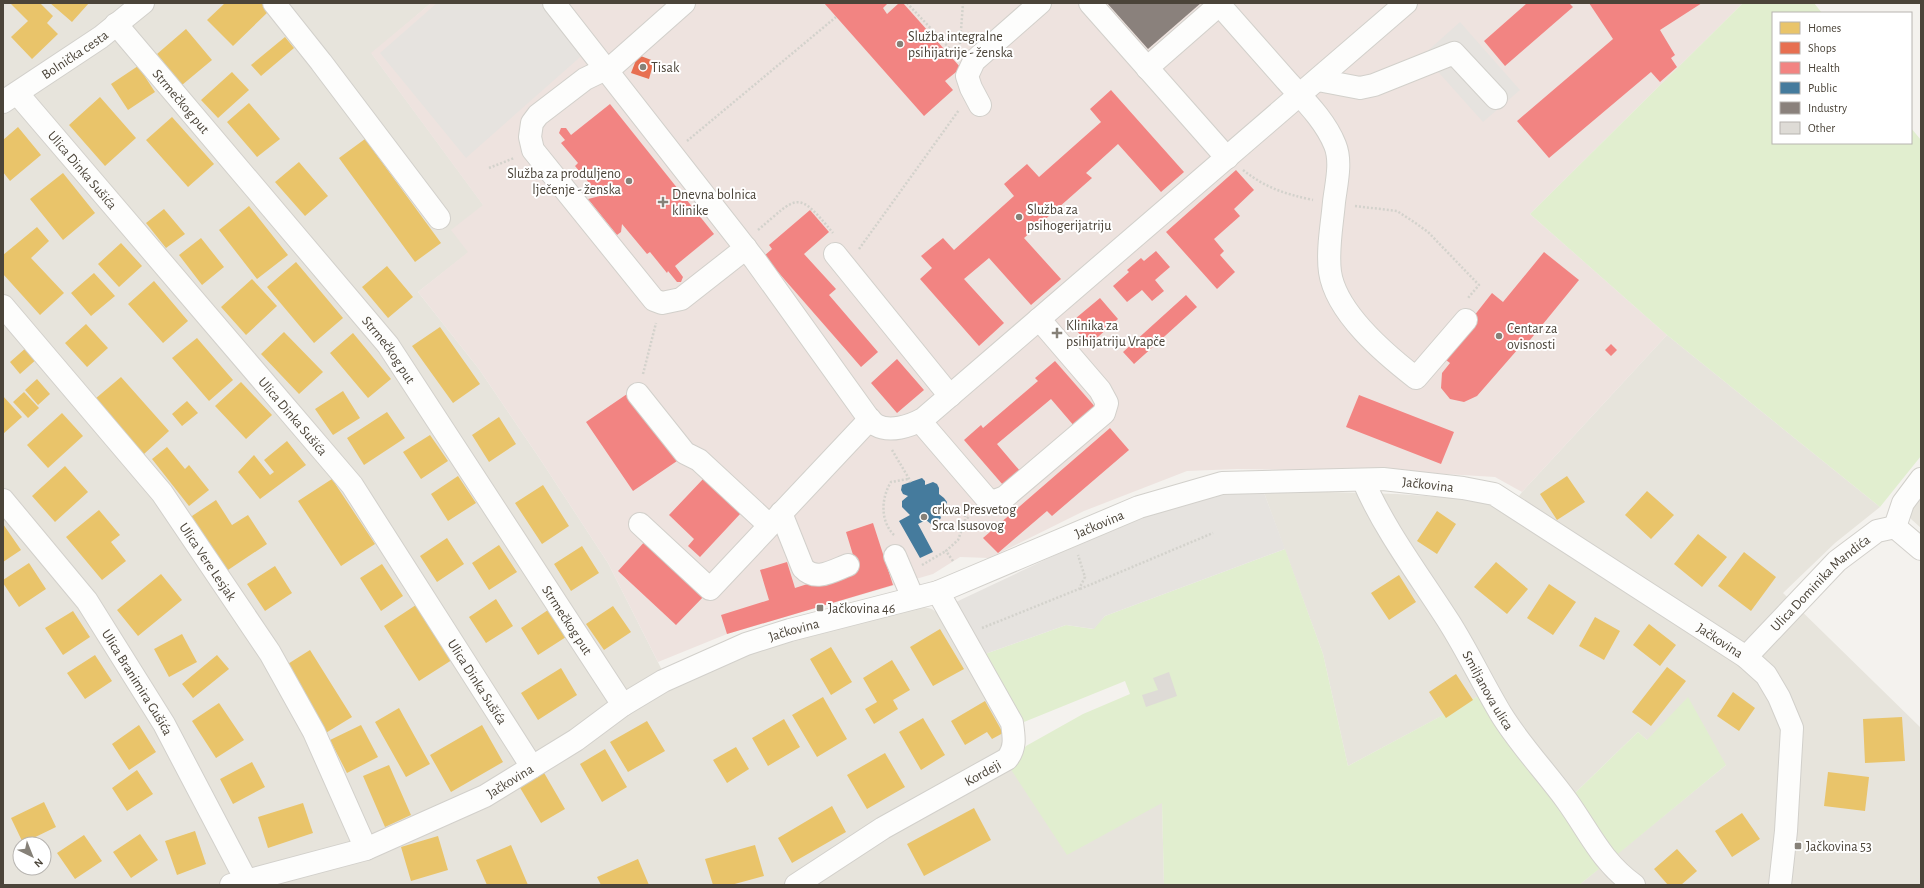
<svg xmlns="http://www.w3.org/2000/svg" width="1924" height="888" font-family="'Alegreya Sans',sans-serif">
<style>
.residential{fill:#e7e4dc;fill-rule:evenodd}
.medical{fill:#eee3df}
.green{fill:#e1eecf}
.parking{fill:#e6e3df}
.homes{fill:#e9c46a}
.shops{fill:#e76f51}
.health{fill:#f28482}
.public{fill:#457b9d}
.industry{fill:#8a817c}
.building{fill:#dedbd6}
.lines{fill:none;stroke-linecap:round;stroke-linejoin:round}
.minor-casing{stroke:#d2d0cb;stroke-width:24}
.path{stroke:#d3d2cc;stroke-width:2.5;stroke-dasharray:2 2;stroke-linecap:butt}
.minor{stroke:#fdfdfc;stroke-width:22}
.poi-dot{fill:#868178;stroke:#fff;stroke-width:1.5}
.labels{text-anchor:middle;stroke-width:4;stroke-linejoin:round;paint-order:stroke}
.poi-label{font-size:14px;fill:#4b4439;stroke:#fff;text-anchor:start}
.street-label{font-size:14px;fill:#4b4439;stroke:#fff}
</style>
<rect width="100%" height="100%" fill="#f4f2ee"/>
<path class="residential" d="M3,3H431L372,54L484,206L469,252L418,292L479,369L540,459L608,563L670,686L758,648L816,635L920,606L932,609L943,618L1005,724L1007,748L1162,803L1164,885H3ZM20,844H44V868H20Z
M1667,335L1880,507L1835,543L1783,593L1921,728V885H1579L1726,765L1647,740L1638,732L1572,796L1492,689L1348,766L1323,654L1263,490L1397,494L1467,499L1487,502L1507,512L1522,492Z
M1921,489V528L1911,519L1909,512Z"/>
<path class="medical" d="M431,3H1743L1530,214L1667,335L1522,492L1495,477L1395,471L1237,469L1187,471L1084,511L989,558L960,557L933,574L727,634L658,662L608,563L540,459L479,369L418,292L468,252L451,230L483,205L371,53Z"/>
<path class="green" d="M1743,3H1814L1822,13H1773V143H1911V128L1921,140V456L1880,507L1667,335L1530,214Z
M1285,549L1323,654L1348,766L1484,693L1604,865L1579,885H1164L1162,803L1067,855L1010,768L1026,746L1083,714L1130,694L1125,681L1024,722L985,654L1066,625L1093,629L1105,616Z
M1688,697L1726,765L1613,858L1572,796L1638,732L1647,740Z"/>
<path class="parking" d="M437,3H547L587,51L466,158L380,53Z
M1460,22L1520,90L1483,122L1423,55Z
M1263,490L1285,549L1105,616L1094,629L1066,625L985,654L956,602L1070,548L1185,500Z"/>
<path class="homes" d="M10,3H40L53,16L47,23L58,34L32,59L11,37L28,21Z
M50,3H89L72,22Z
M225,3H261L269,11L233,46L207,20Z
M186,29L212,60L182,85L157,54Z
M285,37L294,48L261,76L251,65Z
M138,66L155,92L128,110L111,84Z
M232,72L249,90L218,118L201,100Z
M100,97L136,138L105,166L69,125Z
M249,103L280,139L257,157L227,122Z
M172,117L214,164L188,187L146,140Z
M18,127L41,155L10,181L3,172V140Z
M365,139L441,243L415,262L339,158Z
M299,162L328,196L305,216L275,182Z
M63,173L95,213L63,240L30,199Z
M249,206L288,255L257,279L219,230Z
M164,209L185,234L166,248L146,223Z
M37,227L49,241L31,258L64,293L40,315L3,274V255Z
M201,238L224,267L202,285L179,255Z
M121,243L142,266L119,287L98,264Z
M296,262L343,318L314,343L267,287Z
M387,266L413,297L388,318L362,287Z
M94,273L115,296L91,316L71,293Z
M252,279L277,306L246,335L221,307Z
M154,281L188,321L163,343L128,304Z
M86,324L108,348L87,367L65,343Z
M440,327L480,384L453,403L412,346Z
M284,332L323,372L299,394L261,354Z
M353,333L391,379L368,398L330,353Z
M197,338L233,380L209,401L172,358Z
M27,347L38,358L20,374L10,362Z
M121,377L169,431L144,454L95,399Z
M37,379L50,394L38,405L25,390Z
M241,382L272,415L246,439L215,406Z
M343,391L360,418L333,435L315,409Z
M24,392L39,408L28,418L13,402Z
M3,396L22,417L3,434Z
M187,401L198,413L182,426L172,414Z
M387,412L405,438L364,465L347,438Z
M62,413L83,436L48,468L27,445Z
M499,417L516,444L489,462L472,435Z
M430,435L448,461L421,479L403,452Z
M287,441L306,465L260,499L238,472L254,455L270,475L274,472L264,460Z
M167,447L185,469L189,465L209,490L189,506L152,459Z
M65,466L88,492L55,522L32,496Z
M458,476L476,503L448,521L431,494Z
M1567,476L1585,502L1557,520L1540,494Z
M332,479L375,544L341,566L298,501Z
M543,485L569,526L542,544L515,503Z
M1647,491L1674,515L1651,539L1625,515Z
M216,500L232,525L248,515L267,544L225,572L189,518Z
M99,510L120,535L111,542L126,561L102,580L66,537Z
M1437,511L1456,524L1437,554L1417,541Z
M3,524L21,550L3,562Z
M1698,534L1727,557L1702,587L1674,564Z
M447,538L464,564L437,582L420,556Z
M499,545L517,572L489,590L472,563Z
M582,546L599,573L571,591L554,564Z
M1744,552L1776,577L1751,611L1718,586Z
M1496,562L1528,589L1507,614L1474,587Z
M29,563L46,589L19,607L3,583V580Z
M382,564L403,596L381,611L360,578Z
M275,566L292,593L265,611L247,584Z
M161,574L182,600L138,636L117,610Z
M1399,575L1416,602L1389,620L1371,593Z
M1549,584L1576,602L1553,635L1527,618Z
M496,599L513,626L486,643L469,617Z
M419,603L455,658L419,681L384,626Z
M613,606L631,632L604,650L586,624Z
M548,610L566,637L538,655L521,628Z
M73,611L90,637L63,655L45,628Z
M1595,617L1620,631L1604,660L1579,646Z
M1649,624L1676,645L1660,666L1633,645Z
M940,629L964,669L933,686L910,647Z
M182,634L197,662L169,677L154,649Z
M831,647L852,682L831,695L810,659Z
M310,650L352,717L324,734L283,667Z
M95,655L112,681L85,699L67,673Z
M217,655L229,669L193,698L182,684Z
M892,660L910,690L893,700L898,709L874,724L865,709L877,702L863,678Z
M1667,667L1686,681L1651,726L1632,712Z
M561,668L577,695L538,720L521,693Z
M1456,674L1473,700L1446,718L1429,692Z
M1733,692L1755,708L1739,731L1717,716Z
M823,697L847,739L817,757L792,715Z
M985,701L1003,733L992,739L987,732L965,745L951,721Z
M219,703L244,740L216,758L192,721Z
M399,708L430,764L406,777L375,722Z
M1902,717L1905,761L1865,763L1863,719Z
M923,718L945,755L921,770L899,732Z
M784,719L800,747L768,766L752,738Z
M647,721L665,751L628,772L610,742Z
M139,725L156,752L129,770L112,744Z
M361,725L378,757L347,773L330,740Z
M482,725L503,762L451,792L430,755Z
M736,747L749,769L727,783L713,760Z
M605,749L627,787L602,802L580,764Z
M885,753L905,787L867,809L847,775Z
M252,762L265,787L233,804L220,779Z
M389,765L411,815L385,827L363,776Z
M137,770L153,794L127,811L112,788Z
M543,771L565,809L541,823L519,786Z
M1828,772L1869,777L1865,811L1824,806Z
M44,802L56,827L23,843L11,818Z
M303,803L313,833L268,848L258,817Z
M832,806L846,832L792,863L778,838Z
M974,808L991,840L924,876L907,844Z
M1742,813L1760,839L1732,857L1715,831Z
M195,831L206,864L177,875L165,841Z
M140,834L158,860L131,878L113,852Z
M84,835L102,861L75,879L57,853Z
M438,836L448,870L411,881L401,847Z
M511,845L528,885H487L476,860Z
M755,845L764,876L731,885H713L705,859Z
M1677,849L1697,871L1681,885H1668L1654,869Z
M638,859L649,885H601L597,877Z"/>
<path class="shops" d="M638,55L654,61L649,79L631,73Z"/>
<path class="health" d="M824,3H888L883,8L887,14L899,3H903L961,68L945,81L953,90L924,116Z
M1527,3H1572L1570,4L1573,7L1505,66L1484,41Z
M1589,3H1702L1660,30L1675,55L1671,58L1677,67L1660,82L1651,72L1549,158L1517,121L1613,39Z
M1111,90L1184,172L1161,192L1118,144L1086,173L1092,178L1024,238L1061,279L1031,305L989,258L964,279L1004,323L979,346L920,279L932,268L921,256L943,238L954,250L1014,196L1004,184L1027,164L1039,177L1101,122L1090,109Z
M610,104L714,234L675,266L683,277L681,282H677L668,271L667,273L650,252L647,254L622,224L621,232L617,235L588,199L600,196L575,166L578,163L561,143L565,140L559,133L561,128H566L571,135Z
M1236,170L1254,190L1234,209L1240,216L1214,239L1224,251L1220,255L1235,272L1217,289L1166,232Z
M810,210L829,232L804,254L836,289L829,295L878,352L861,367L764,256L772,249L769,245Z
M1156,251L1170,267L1155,280L1164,291L1152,301L1142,290L1127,302L1113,286L1129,272L1127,270L1141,258L1144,261Z
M1544,252L1579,280L1521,351L1518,349L1477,396L1464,402L1450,399L1441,388L1442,373L1450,363L1446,360L1470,321L1492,293L1503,302Z
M1186,295L1197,307L1134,364L1123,352Z
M1100,298L1118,319L1089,345L1070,323Z
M1611,344L1617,350L1611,356L1605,350Z
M897,359L924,390L897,413L871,383Z
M1055,361L1097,409L1075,427L1051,399L997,444L1020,471L1003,485L964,440L981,425L983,428L1038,381L1035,378Z
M630,392L677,461L633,491L586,422Z
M1359,395L1454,432L1441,464L1346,427Z
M1110,428L1129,450L1052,516L1047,511L998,553L983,538Z
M704,478L741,513L700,557L688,546L694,539L669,515Z
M873,523L893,585L727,634L721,615L769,600L760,570L787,562L795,588L857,568L846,532Z
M647,539L706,594L676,625L618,571Z"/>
<path class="public" d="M922,478L925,481V485L933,482L937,484L939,488V494L944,498L947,502L945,507L939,512L941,518L936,524H931L926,520L918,524L933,552L920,558L899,521L910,515L902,507V501L908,496L903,494L901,490L902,485Z"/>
<path class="industry" d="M1107,3H1201L1148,49Z"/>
<path class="building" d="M1169,672L1177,696L1146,707L1142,695L1158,690L1153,678Z"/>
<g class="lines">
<g class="minor-casing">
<g id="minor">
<path d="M274,3L321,62L439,218"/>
<path d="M554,3L755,260L867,416C869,419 873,423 876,425C890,433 910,426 923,419L1406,3"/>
<path d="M684,3L614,65L585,79L538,115L532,123L530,137L533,150L654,300L662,303L681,299L746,248"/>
<path d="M1090,3L1227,158"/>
<path d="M1218,3C1241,29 1263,54 1286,80C1304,100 1325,120 1335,145C1342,162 1336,185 1334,202C1332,225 1327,250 1330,272C1336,313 1385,354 1416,378L1466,320"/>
<path id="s1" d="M116,24L388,345L623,705"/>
<path d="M1147,68L1219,5"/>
<path d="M1318,80L1360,88L1374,85L1454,53L1496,98"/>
<path id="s2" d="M17,93L352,485L532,767"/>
<path id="s3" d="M3,102L101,37L143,3"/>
<path d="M980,105L971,88L967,76L974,61L1040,3"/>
<path d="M835,254L950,396"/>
<path id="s4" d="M3,306L162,493L270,653L314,732L366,849"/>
<path d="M638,394L685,453L699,460L769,525"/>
<path d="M920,421L987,499L995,501L1005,497L1104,413L1107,403L1100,390L1039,319"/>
<path id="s5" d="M1363,480C1385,531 1419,575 1449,622C1468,652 1483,684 1501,714C1520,745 1546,772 1567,801C1590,833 1601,861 1634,885"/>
<path id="s6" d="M3,500L87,601L164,724L247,882"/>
<path d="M781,513L803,568C816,582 832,571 848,565"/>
<path d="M640,524L710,589L870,419"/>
<path d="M1895,527L1903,503L1921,479"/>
<path d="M895,556L913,598"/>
<path id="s7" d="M1746,657L1837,561L1877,531L1895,527L1921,549"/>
<path id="s8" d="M231,885L366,849L485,796L576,740L623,705L663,681L746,644L790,630L938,592L1139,507L1222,483L1383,479L1463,488L1494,494L1746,657L1766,675L1779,697L1792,728L1786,831L1780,885"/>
<path id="s9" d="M796,885L883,828L1007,759C1016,748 1014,737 1012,723L938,592"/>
</g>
</g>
<path class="path" d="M907,3L952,51H955
M960,44L963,3
M687,141L836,17
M489,168L514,158
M1243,170C1266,188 1285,194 1313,200
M1355,206L1397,211L1414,222L1428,232L1479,285L1468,298
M758,230C798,196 797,189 833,233
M859,249L959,110
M643,374L656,323
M892,450L911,482
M965,521V508
M894,535C880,521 881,498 891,482L908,479
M953,561L946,551L958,540L965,521L972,513
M922,565L946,551
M1080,589L1213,533
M982,628L1079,589L1085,577L1078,555"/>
<use href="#minor" class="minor"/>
</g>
<g class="poi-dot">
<circle cx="900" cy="44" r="4"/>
<circle cx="643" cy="67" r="4"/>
<circle cx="629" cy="181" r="4"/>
<path d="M661 196h4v4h4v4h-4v4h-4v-4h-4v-4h4z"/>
<circle cx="1019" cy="217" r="4"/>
<path d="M1055 327h4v4h4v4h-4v4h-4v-4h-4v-4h4z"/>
<circle cx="1499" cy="336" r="4"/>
<circle cx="924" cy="517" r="4"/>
<rect x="816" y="604" width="8" height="8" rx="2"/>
<rect x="1794" y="842" width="8" height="8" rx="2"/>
</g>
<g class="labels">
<g class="poi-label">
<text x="908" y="41">Služba integralne<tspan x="908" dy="16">psihijatrije - ženska</tspan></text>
<text x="651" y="72">Tisak</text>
<text x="621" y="178" text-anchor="end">Služba za produljeno<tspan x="621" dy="16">lječenje - ženska</tspan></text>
<text x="672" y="199">Dnevna bolnica<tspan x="672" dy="16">klinike</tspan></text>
<text x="1027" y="214">Služba za<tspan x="1027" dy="16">psihogerijatriju</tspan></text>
<text x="1066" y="330">Klinika za<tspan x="1066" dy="16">psihijatriju Vrapče</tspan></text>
<text x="1507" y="333">Centar za<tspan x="1507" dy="16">ovisnosti</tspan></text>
<text x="932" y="514">crkva Presvetog<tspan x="932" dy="16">Srca Isusovog</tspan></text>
<text x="828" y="613">Jačkovina 46</text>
<text x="1806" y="851">Jačkovina 53</text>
</g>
<g class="street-label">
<text dy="5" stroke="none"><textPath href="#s3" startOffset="86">Bolnička cesta</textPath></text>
<text dy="5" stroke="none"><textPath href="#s1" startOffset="101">Strmečkog put</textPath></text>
<text dy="5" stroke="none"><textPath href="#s2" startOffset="101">Ulica Dinka Sušića</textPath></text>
<text dy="5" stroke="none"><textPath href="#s1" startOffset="425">Strmečkog put</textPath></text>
<text dy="5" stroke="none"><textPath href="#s2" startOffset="425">Ulica Dinka Sušića</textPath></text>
<text dy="5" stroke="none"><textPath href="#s8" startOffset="1283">Jačkovina</textPath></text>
<text dy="5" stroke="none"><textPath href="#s8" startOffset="947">Jačkovina</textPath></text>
<text dy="5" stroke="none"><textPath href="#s4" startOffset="328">Ulica Vere Lesjak</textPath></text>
<text dy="5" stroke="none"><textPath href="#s7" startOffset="105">Ulica Dominika Mandića</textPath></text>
<text dy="5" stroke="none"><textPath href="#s1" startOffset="749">Strmečkog put</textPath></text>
<text dy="5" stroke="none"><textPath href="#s8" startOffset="623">Jačkovina</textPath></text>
<text dy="5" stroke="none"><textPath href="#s8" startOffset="1619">Jačkovina</textPath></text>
<text dy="5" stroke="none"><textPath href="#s2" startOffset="749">Ulica Dinka Sušića</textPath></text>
<text dy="5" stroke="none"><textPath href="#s6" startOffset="227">Ulica Branimira Gušića</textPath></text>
<text dy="5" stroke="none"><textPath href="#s5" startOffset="245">Smiljanova ulica</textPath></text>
<text dy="5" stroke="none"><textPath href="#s9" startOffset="218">Kordeji</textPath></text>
<text dy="5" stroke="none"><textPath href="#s8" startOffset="299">Jačkovina</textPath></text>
</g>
</g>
<rect width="1924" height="888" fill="none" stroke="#4b4439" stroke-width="8"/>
<rect x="1772" y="12" width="140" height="132" fill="#ffffff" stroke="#b7b4b0"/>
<rect x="1780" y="22" width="20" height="12" fill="#e9c46a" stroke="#b7b4b0"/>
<text x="1808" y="32" font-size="12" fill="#4b4439">Homes</text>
<rect x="1780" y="42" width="20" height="12" fill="#e76f51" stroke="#b7b4b0"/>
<text x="1808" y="52" font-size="12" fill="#4b4439">Shops</text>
<rect x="1780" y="62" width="20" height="12" fill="#f28482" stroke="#b7b4b0"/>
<text x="1808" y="72" font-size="12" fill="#4b4439">Health</text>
<rect x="1780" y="82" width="20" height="12" fill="#457b9d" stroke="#b7b4b0"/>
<text x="1808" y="92" font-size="12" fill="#4b4439">Public</text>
<rect x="1780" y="102" width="20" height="12" fill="#8a817c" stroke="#b7b4b0"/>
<text x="1808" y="112" font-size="12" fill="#4b4439">Industry</text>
<rect x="1780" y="122" width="20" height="12" fill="#dedbd6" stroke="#b7b4b0"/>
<text x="1808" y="132" font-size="12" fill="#4b4439">Other</text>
<g transform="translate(32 856) rotate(137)"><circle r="19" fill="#ffffff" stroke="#b7b4b0"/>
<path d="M0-3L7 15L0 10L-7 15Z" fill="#868178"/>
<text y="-6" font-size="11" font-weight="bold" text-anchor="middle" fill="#4b4439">N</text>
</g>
</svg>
